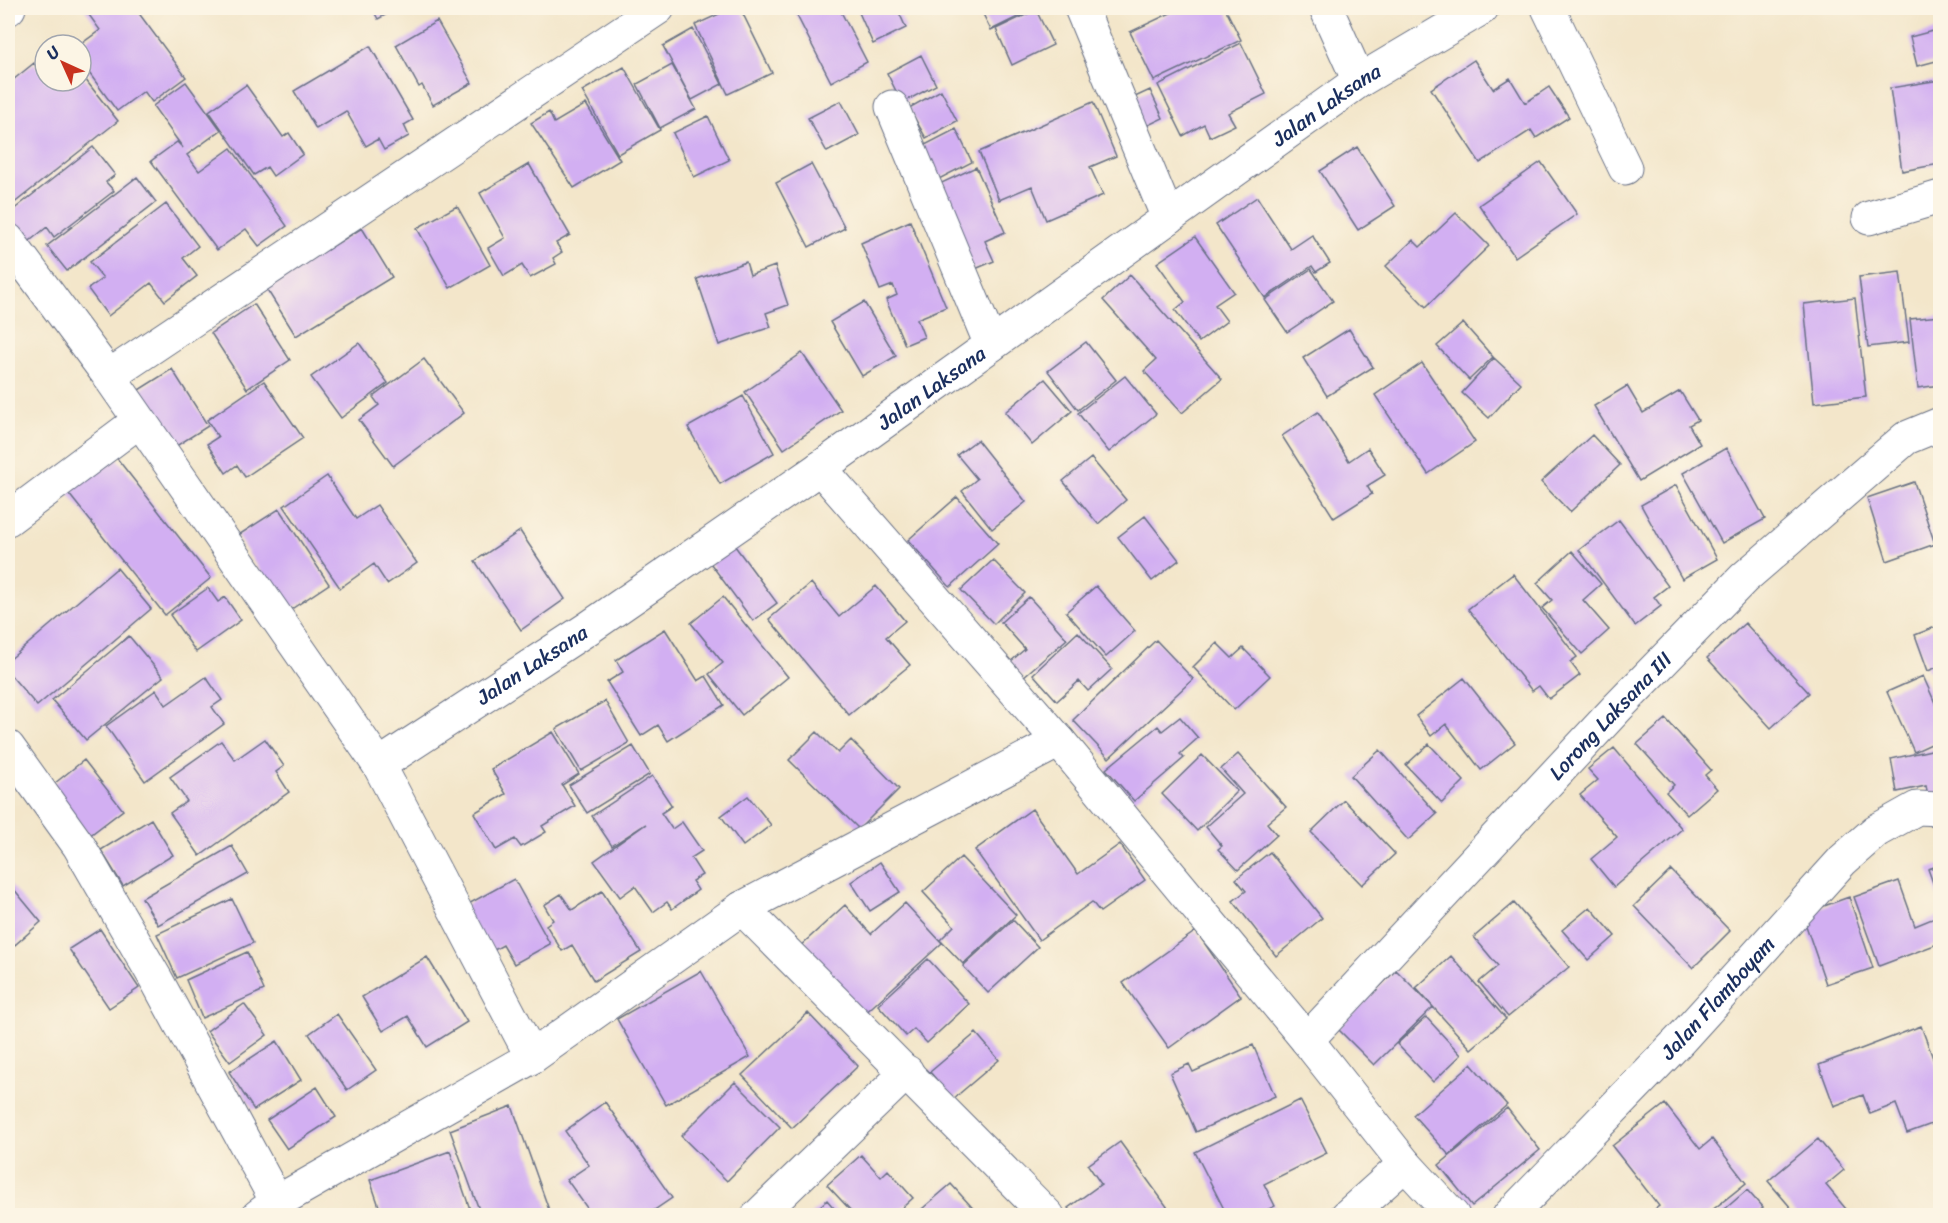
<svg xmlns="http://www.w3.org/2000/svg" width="1948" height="1223" font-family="Sriracha,sans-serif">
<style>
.building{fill:#d2aff2}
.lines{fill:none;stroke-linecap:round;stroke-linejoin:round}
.minor-casing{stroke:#676f84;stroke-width:35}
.minor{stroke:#fff;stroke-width:33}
.labels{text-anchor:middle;stroke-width:5;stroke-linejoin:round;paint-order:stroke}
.street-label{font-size:21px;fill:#1b2f5e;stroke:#fcf5e5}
</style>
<rect width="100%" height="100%" fill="#fcf5e5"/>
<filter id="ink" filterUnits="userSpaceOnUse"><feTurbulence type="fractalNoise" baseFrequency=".0167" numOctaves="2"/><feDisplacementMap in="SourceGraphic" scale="12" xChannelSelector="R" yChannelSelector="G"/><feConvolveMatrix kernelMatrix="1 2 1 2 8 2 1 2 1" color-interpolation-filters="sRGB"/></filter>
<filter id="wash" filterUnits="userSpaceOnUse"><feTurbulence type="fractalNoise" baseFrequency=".008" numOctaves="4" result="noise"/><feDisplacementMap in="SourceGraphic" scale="24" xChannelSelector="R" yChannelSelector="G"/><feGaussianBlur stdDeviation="1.35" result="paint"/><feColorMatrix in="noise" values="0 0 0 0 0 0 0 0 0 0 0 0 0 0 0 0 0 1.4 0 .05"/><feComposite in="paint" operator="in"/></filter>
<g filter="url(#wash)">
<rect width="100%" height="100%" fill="#f3e6ca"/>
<g id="blocks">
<path class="building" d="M84,8H135L186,77L152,102L144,91L117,111L81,62V44L100,30Z
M372,8H398L378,19Z
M732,8H740L772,73L728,94L695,25Z
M793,8H839L867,62L831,82Z
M857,8H897L906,28L873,44Z
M980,8H1036L991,30Z
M1181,8H1225L1241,40L1154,81L1130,32Z
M1036,10L1053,45L1012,65L996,29Z
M437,21L472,83L433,105L422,85L419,87L396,45Z
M693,29L722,84L692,100L663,46Z
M1940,29V60L1917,66L1910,37Z
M1241,43L1266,94L1228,113L1235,125L1210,137L1204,124L1183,136L1158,85Z
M370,46L413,120L404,125L409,136L384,150L378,139L366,146L346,111L316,129L294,91Z
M921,55L936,85L902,103L887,73Z
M1474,60L1493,89L1510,78L1525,103L1549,87L1569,117L1536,138L1531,130L1480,163L1431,89Z
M34,63L45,76V81H81V74L118,121L8,208V84Z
M672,65L696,109L660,128L637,84Z
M624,67L660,130L618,154L582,91Z
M1940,80V164L1902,171L1890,88Z
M186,82L221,130L187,155L199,171L231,148L287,226L259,246L246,229L217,250L151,161L177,142L183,148L153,106Z
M246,85L283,137L289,133L303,154L273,176L267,167L254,175L209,111Z
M941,90L957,121L926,138L909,108Z
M1150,90L1163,118L1136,131L1122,103Z
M841,101L859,135L827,152L808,118Z
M1093,102L1116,156L1090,167L1103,195L1046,220L1032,186L999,200L979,152Z
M586,104L620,160L574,188L531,123L549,112L554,123Z
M708,116L729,160L694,177L673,133Z
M956,129L972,162L937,180L921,147Z
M93,147L115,175L106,182L114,191L54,237L47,227L26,244L8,221V214Z
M1357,147L1395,206L1358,230L1320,171Z
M1541,162L1577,214L1515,257L1479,205Z
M529,164L570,235L556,243L562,252L553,258L556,264L530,278L522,265L504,276L488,248L505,238L480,193Z
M811,164L845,228L809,247L776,183Z
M976,167L1005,232L985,241L994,261L973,270L935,186Z
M137,177L156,202L67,271L47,246Z
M1257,197L1291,249L1312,235L1330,263L1316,272L1312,266L1265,298L1216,225Z
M166,204L198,246L183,258L197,276L165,301L151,283L108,316L88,289L103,278L90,262Z
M457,206L490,265L450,288L417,228Z
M1456,213L1489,246L1426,307L1386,266L1413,240L1420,247Z
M910,221L946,307L917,319L924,337L905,345L886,300L897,295L893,285L880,290L861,243Z
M362,228L392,277L296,336L266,288Z
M1195,237L1234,292L1215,305L1227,321L1199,342L1175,310L1185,302L1157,263Z
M746,262L750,275L775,266L788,305L766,313L771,327L719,345L697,279Z
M1311,269L1333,301L1287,332L1265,300Z
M1900,272L1909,342L1868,347L1859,277Z
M1130,275L1222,379L1182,413L1144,371L1156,360L1103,300Z
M1855,298L1866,397L1814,403L1804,304Z
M864,302L896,356L862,376L830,322Z
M254,304L290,360L247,389L211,333Z
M1940,316V385L1918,388L1910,319Z
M1463,323L1493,357L1469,380L1437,346Z
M1349,329L1373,367L1327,396L1303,358Z
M1086,342L1116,380L1078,410L1048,371Z
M359,343L388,383L341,418L311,377Z
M802,353L841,410L784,449L745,392Z
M1494,358L1521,383L1489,418L1462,393Z
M424,359L464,413L393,466L359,420L379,405L373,397Z
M1422,363L1475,442L1428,474L1375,395Z
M172,369L208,426L170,450L134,393Z
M1125,376L1156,414L1109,452L1078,413Z
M1045,379L1072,411L1032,445L1005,412Z
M264,381L303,438L245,477L237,465L226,473L207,444L218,437L207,420Z
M1627,386L1643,413L1680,391L1698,420L1689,425L1700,444L1639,481L1594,406Z
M743,396L774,453L720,484L688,427Z
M1318,412L1349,461L1368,448L1385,475L1367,486L1372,494L1334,518L1282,436Z
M1592,435L1620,465L1570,512L1541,482Z
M977,440L1026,502L992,529L962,491L977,479L957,455Z
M1726,448L1765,519L1722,543L1683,473Z
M112,452L211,578L165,615L65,489Z
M1091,458L1126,500L1098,524L1063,481Z
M327,476L356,519L377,505L417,563L387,584L374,564L340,588L284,506Z
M1914,482L1935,544L1887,561L1867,498Z
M1676,485L1717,559L1682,579L1641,505Z
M957,497L998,544L950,587L908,540Z
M279,509L329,584L287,612L237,536Z
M1145,516L1179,560L1152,581L1118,537Z
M1619,520L1668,586L1654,597L1661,606L1635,626L1579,550Z
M520,531L565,599L521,630L475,561Z
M729,538L777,603L753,621L705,556Z
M1572,551L1601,584L1583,600L1609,630L1582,654L1542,608L1552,600L1537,583Z
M993,560L1025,593L994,624L961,590Z
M117,568L151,609L37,706L8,672V661Z
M1513,574L1577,657L1570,662L1580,675L1549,699L1539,686L1532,691L1468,609Z
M811,583L839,617L876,586L905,621L886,637L910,665L849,715L769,619Z
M1096,586L1135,631L1106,657L1066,612Z
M208,588L218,602L225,597L241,620L196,652L170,615Z
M723,597L788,677L742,715L709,674L723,663L691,623Z
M1029,597L1067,639L1023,677L1010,662L1025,649L1001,622Z
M1745,623L1809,693L1771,728L1707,658Z
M1940,625V666L1928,671L1915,635Z
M665,629L698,681L706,676L724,705L668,741L658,725L641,736L607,682L623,672L616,660Z
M1078,632L1112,669L1088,691L1079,681L1057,701L1033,674Z
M129,636L163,677L86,740L52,700Z
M1156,640L1193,679L1109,758L1073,720Z
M1217,643L1232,658L1243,648L1270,676L1234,710L1193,667Z
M1923,676L1940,714V740L1914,752L1887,692Z
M206,677L222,700L212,707L224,724L145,781L106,726L156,690L166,705Z
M1464,678L1515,743L1481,770L1446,724L1431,736L1416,716Z
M605,701L629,743L581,771L556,729Z
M1180,717L1198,738L1180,754L1184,758L1134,801L1106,769L1158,726L1162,731Z
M1666,719L1711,770L1705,775L1717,789L1687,815L1666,792L1674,785L1637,744Z
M553,732L579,774L562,785L575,806L542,826L546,832L521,847L515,839L496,850L474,813L506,794L491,769Z
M817,732L838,753L851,740L899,789L859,829L789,760Z
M265,739L284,766L276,772L289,792L200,856L170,813L187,801L170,777L221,741L235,760Z
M1429,744L1464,781L1442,803L1406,765Z
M633,746L650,774L587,813L569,785Z
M1614,748L1682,829L1614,887L1591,859L1617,837L1580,795L1598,780L1588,769Z
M1940,748V797L1929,800L1926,786L1897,792L1891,759Z
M1380,750L1437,814L1408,840L1351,776Z
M1238,754L1286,807L1267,823L1277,835L1238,870L1218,849L1222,846L1206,827L1243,794L1221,769Z
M1202,755L1237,791L1197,831L1162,794Z
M84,760L123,810L89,836L50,787Z
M652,776L672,806L661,813L672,829L682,822L702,851L691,858L702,875L692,881L698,890L672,909L667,902L653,912L635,886L620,897L594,861L646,824L612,846L592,816Z
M748,796L771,825L743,846L721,816Z
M1344,800L1395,854L1362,885L1311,832Z
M1032,809L1078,874L1120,844L1145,880L1100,912L1092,902L1039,940L975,850Z
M151,819L173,855L123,886L101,850Z
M232,846L248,874L158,925L142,898Z
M1270,852L1322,918L1276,956L1233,901L1246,891L1236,879Z
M961,857L1016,915L963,964L940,940L954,926L923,892Z
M880,862L900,892L870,911L851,882Z
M1940,865V902L1928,869Z
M1671,870L1730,931L1693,968L1634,906Z
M514,879L550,944L514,964L503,945L487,954L461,908Z
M1899,881L1915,926L1939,916L1940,943L1879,966L1854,897Z
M8,882L41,922L8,951Z
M602,891L641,952L594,981L572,945L562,951L546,925L553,920L544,905L561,894L572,910Z
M1849,897L1873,968L1826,984L1802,914Z
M232,899L253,943L177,978L157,934Z
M905,903L942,943L861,1017L798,948L845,905L871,934Z
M1514,903L1569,967L1508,1017L1479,982L1498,966L1474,937Z
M1590,907L1615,936L1588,960L1562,930Z
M1013,920L1038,947L988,993L963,966Z
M100,929L139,988L109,1008L69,949Z
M1196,931L1241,996L1169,1048L1123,983Z
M247,952L264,990L202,1018L186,980Z
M1451,956L1506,1019L1471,1049L1416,988Z
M427,957L467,1022L427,1047L408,1016L383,1031L362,997Z
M928,959L969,1004L927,1043L914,1029L906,1036L878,1005Z
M1396,970L1433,1007L1374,1065L1338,1029Z
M701,971L750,1057L666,1105L617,1019Z
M244,1004L267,1035L230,1062L207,1031Z
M808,1013L858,1066L792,1128L742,1075Z
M337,1014L376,1070L347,1090L309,1034Z
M1426,1017L1461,1055L1433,1082L1397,1044Z
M1921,1026L1940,1077V1121L1907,1133L1896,1104L1870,1114L1863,1095L1834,1106L1819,1065Z
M976,1033L999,1060L953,1099L930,1072Z
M277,1041L301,1080L254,1110L229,1072Z
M1253,1045L1275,1096L1196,1132L1170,1073L1189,1064L1193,1072Z
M1471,1064L1507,1105L1449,1155L1413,1115Z
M735,1082L780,1127L727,1181L681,1136Z
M317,1087L336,1117L287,1149L267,1120Z
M1300,1100L1327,1153L1264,1184L1275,1206L1257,1215H1227L1195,1152Z
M605,1102L672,1198L647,1215H592L567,1180L589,1165L565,1131Z
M1665,1104L1700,1149L1712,1139L1746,1183L1706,1215H1647L1659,1206L1612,1146Z
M512,1106L549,1210L533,1215H481L450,1130Z
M1507,1108L1540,1150L1472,1206L1439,1165Z
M1818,1139L1844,1170L1826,1185L1851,1215H1797L1768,1181Z
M1120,1142L1173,1215H1073L1068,1208L1101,1184L1088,1165Z
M450,1151L472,1215H382L370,1180Z
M861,1155L881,1177L888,1170L913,1198L894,1215H855L827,1185Z
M951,1184L979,1215H915Z
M1747,1190L1763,1208L1755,1215H1718Z
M827,1200L840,1215H810Z"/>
</g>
</g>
<g filter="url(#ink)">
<use href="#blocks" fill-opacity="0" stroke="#676f84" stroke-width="1.5"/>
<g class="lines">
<g class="minor-casing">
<g id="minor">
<path d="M1081,8L1168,218"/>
<path d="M1326,8L1359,81"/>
<path d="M1548,8L1625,168"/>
<path d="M8,9L9,8"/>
<path d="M892,107L991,345"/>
<path d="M1869,218L1940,197"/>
<path d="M8,240L109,376L379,765L532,1057"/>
<path d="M109,376L658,8"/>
<path d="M820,468L1059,741L1307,1040L1405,1164L1453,1216"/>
<path d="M8,519L139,421"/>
<path d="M8,747L79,846L157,981L277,1202"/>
<path id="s1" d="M379,765L587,629L820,468L1359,81L1482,8"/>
<path d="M742,908L1048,1216"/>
<path id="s2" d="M1307,1040L1618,707L1744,578L1906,438L1940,424"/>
<path d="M258,1216L277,1202L532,1057L742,908L1059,741"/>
<path d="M758,1216L907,1072"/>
<path d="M1347,1216L1405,1164"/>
<path id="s3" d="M1509,1216L1680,1040L1843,860L1876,831L1917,808L1940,809"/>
</g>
</g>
<use href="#minor" class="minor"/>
</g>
</g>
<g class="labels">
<g class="street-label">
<text dy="7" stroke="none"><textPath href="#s1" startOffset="1155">Jalan Laksana</textPath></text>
<text dy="7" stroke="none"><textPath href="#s1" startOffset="669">Jalan Laksana</textPath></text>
<text dy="7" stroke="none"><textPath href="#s1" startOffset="183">Jalan Laksana</textPath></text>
<text dy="7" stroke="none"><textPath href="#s2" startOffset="444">Lorong Laksana III</textPath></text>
<text dy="7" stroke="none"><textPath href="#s3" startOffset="302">Jalan Flamboyam</textPath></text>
</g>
</g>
<rect width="1948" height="1223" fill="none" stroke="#fcf5e5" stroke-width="30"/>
<g transform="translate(63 63) rotate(315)"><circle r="28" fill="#fcf5e5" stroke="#a2a6af" stroke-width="1.5"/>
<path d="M0-4.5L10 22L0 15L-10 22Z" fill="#c8321e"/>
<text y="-9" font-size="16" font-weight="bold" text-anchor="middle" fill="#1b2f5e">U</text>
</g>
</svg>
